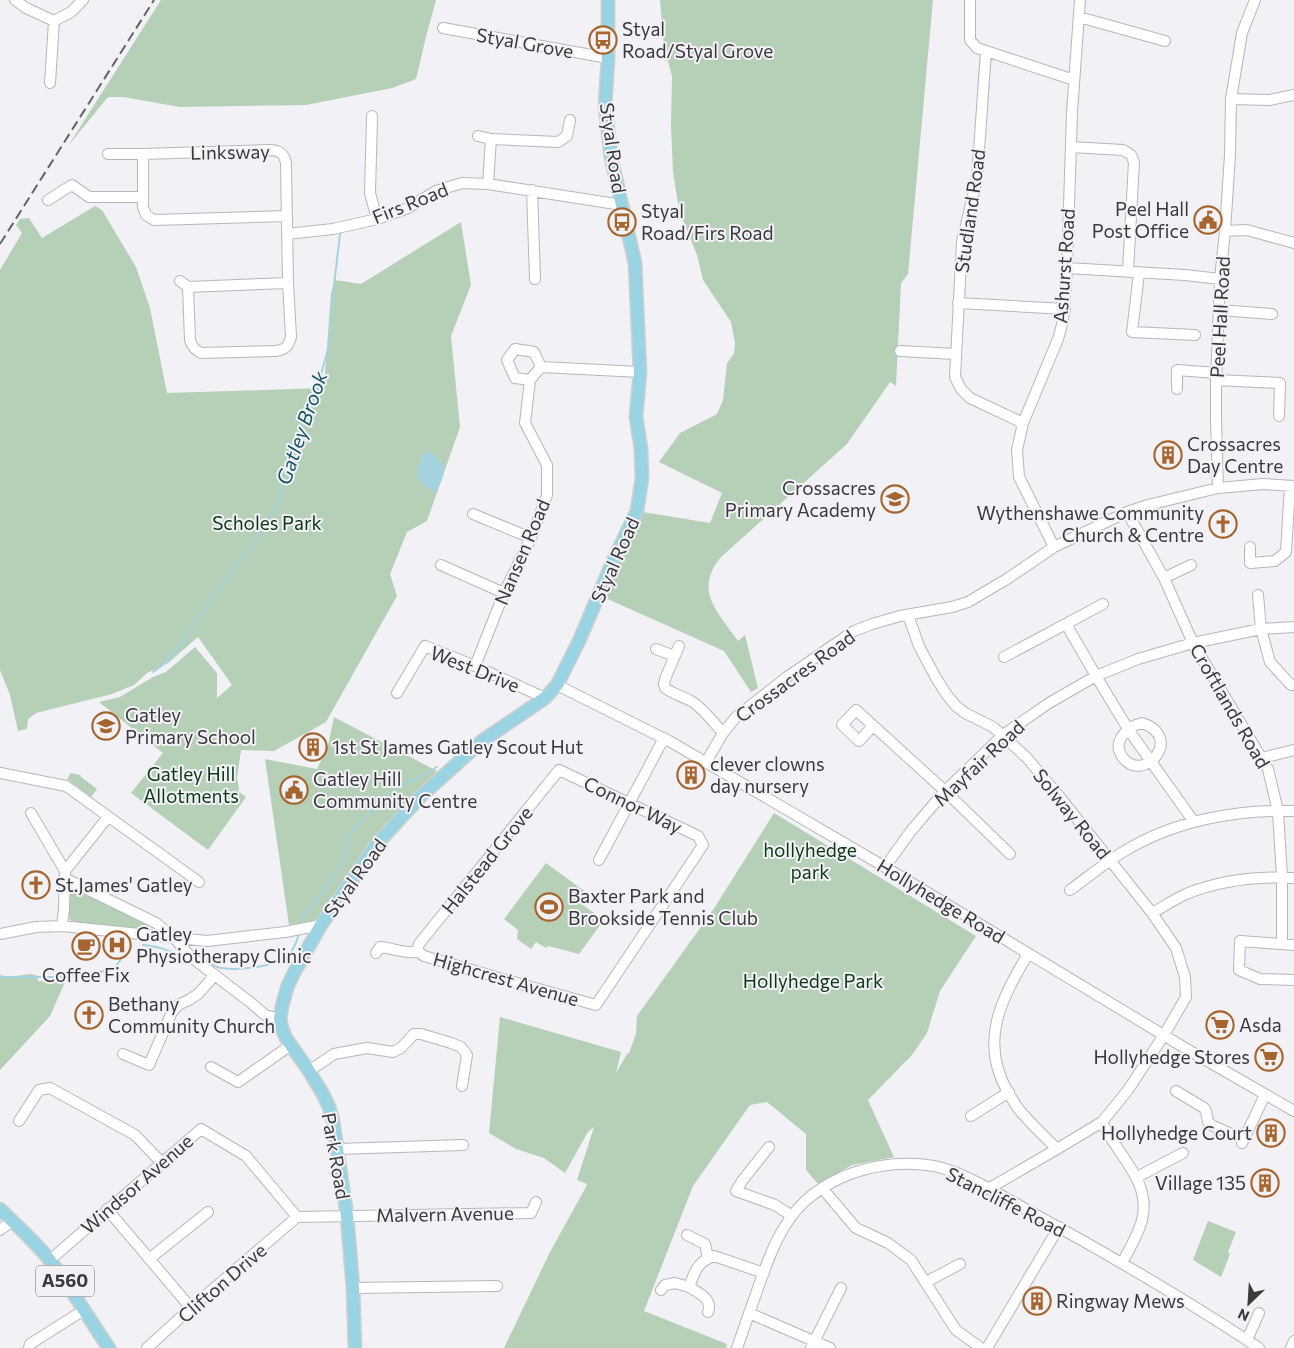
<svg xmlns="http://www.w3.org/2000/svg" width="1294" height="1348" font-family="Commissioner,sans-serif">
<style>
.green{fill:#b6cfb7}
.water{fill:#a4d2df}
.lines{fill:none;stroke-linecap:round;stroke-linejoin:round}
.stream{stroke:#a4d2df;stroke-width:2}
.minor-casing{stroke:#b7b6bb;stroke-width:12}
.major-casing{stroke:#d0cfd0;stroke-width:15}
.minor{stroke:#fff;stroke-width:10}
.major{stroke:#9ad4e2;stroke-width:12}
.rail{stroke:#646366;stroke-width:2;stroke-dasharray:10 5;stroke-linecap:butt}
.labels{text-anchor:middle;stroke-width:4;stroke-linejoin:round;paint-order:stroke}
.shield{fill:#f2f1f6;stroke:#717073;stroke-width:1}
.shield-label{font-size:18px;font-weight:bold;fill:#3a393b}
.poi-label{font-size:19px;fill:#3a393b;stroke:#f2f1f6;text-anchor:start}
.street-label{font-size:19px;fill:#3a393b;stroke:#f2f1f6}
.park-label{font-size:19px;fill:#093914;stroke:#f2f1f6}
.water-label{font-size:20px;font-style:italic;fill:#145261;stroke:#f2f1f6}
</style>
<rect width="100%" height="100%" fill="#f2f1f6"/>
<path class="green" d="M161,0H436L426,37L416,79L392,88L306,105L180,107L123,97H108L68,146Z
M660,0H933L908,274L901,283L896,386L890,382L847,444L721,557C693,591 718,612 738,641L745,635L758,688L751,692L724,651L603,597L622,551L643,512L710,523L722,493L659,462L680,433L717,414L723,400L727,363L734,354L735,343L731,322L703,280L697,255L679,210L673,172L671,126L672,76L664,47Z
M95,206L102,210L136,267L150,308L167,393L324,388L331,293L335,280L361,284L461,222L471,285L451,336L460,427L427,521L407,532L390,574L397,596L326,722L274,751L241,750L237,778L239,789L238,791L246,797L208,850L131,793L163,753L99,702L120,697L153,677L166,672L195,647L217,673V698L232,685L198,637L168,663L147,673L134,685L112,694L36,713L28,719L27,729L18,731L10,695L0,670V270L22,233L16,225L20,219L29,218L42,238Z
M334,717L437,771L373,839L319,920L289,925L265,759L317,769L328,746Z
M71,773L80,775L81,777L97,789L91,797L67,779Z
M774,813L976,936L940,991L927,1033L912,1055L868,1100L894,1157L852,1165L818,1184L806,1170V1134L767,1102L750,1105L693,1186L644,1311L727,1344L726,1348H504L550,1252L587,1185L585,1183L577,1180L594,1127L588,1132L565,1173L544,1158L516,1149L489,1133L500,1017L621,1052L616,1073L627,1054L629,1053L636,1034L637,1016L713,910Z
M546,863L587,893L580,903L604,920L579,954L548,946L546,948L536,942L531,949L517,939L518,930L504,919Z
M70,885L150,925L148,931L73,922L70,920L69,916Z
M31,974L38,976V981L65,982L50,1016L0,1070V975L8,977Z
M1208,1221L1236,1232L1228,1252L1230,1254L1221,1277L1193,1260Z"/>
<path class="water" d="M426,452C432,453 435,455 439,460C449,469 442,478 438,489L434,491L423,485L417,474L421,457Z"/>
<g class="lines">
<path class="stream" d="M153,672L165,663L180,646L213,596L250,549L275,508L315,396L330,342L333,294L340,234
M300,926L304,914L318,899L345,859L346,846L351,832L372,809L389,795L407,782L416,779L437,767
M143,945C159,947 168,949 182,958
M200,957C206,960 214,967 221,968C238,971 279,967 291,952C295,947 297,940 299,934
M0,977H57L113,970L131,946"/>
<g class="minor-casing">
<path id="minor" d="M15,0L26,8L54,21L71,12L83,0
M970,1V40L977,48L1074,80
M1079,17L1165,41
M443,28L608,58
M986,51L977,179L962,242L955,377L961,389L970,398L1023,423
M50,83L54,21
M1231,99L1269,100L1294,95
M372,116L370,193L377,219
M478,136L491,139
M1071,147L1123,150L1131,155L1134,162L1128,271
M108,154H143L269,150C279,150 284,153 286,163L288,283
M143,154V207L146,215L154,220L286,216
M488,184L491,139L558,142L567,136L570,120
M532,190L535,279
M48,200L72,185L89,197H142
M1225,231L1247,230L1294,243
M287,234L333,229L377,219L408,208L436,191L462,183L488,184L622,205
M1067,268L1185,275L1220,279
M1139,273L1132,332L1195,335
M180,281L188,287
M288,283L291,337C288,347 285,350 275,351L201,353C195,350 192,347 190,340L188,287Z
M958,303L1065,309
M1220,310L1272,314
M515,349L534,352L541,367L530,380L515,378L507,360Z
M900,351L956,354
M541,367L640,372
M1216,380L1280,383L1279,416
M1177,389V370L1217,373
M1218,488L1216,420V380L1220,279L1225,231L1230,155L1231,99L1242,33L1255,0
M1127,512L1164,578L1193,643L1268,769L1278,811L1282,877V944
M473,514L531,538
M1054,547L1019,477L1017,450L1023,423L1058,339L1063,321L1067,268L1072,112L1080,0
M1250,547V563L1275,561L1286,552L1290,486
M441,565L504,593
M1164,578L1191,565
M1258,595L1261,629L1270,662L1291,685H1294
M908,615L919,646L936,678L947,695L956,706L965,713L993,727L1000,733L1027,758L1059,796L1152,913L1176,948L1185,977L1186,997L1164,1035L1128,1090L1102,1122L1057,1149L988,1189
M1066,624L1096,676L1128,729L1194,822
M679,646L665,679L664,684L665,688C673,694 682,696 691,701C702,707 714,723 723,733
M656,649L674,656
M1004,657L1103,604
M475,666L504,593L531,538L547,495V465L525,423L530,380
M557,685L671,742L885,867L1185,1048L1294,1111
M397,693L425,646L475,666L545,698
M1142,723C1184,737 1145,783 1124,759C1110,743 1126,727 1142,723Z
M873,726L859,741L842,725L856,710L945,791L1010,854
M1262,758L1294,750
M706,762L723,733L736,717L787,677L854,631L872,624L900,616L952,607L968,602L1007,579L1054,547L1127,512L1148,505L1218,488L1263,484L1294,486
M559,770L698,836L703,845L596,1005L506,980L424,956L417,951L419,944Z
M0,773L66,786L199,882
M31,813L65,871L64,909L62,926
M599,860L664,738
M885,867L911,831L945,791L1003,735L1049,703L1096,676L1138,659L1193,643L1261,629L1294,627
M65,871L108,817
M64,878L156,923L174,938L191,957L250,1002L265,1015L280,1019
M1070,890C1088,877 1105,863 1123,852C1173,821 1236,809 1294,811
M1152,913C1163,907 1175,899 1186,894C1221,880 1257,876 1294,878
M0,934L36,927L62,926L207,941L285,932L321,925
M1294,945L1240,941L1239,970L1260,979L1294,980
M376,953L380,947C392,948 407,954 419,952
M1028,954C1001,1000 978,1042 1009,1094C1013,1100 1017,1108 1022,1113C1033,1126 1045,1137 1057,1149
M123,1054L149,1065L172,1012L178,1005L189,1000L198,994L215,975
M211,1067L238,1082L291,1045
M309,1071L334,1054L367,1048L393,1052L401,1048L414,1034H421L451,1043L461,1047L467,1055L462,1086
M1176,1091L1204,1108L1206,1111L1208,1122L1213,1126L1243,1139
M971,1116L1009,1092
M19,1121L39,1090L50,1088L135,1135L161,1162
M1102,1122C1116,1154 1152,1181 1142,1220C1138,1235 1129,1250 1122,1263
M1242,1143L1265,1095
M769,1147L742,1181L736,1191L775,1205L792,1216
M337,1149L463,1145
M1137,1177L1183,1153
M822,1188L856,1228L888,1243L911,1260L956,1330L981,1348
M107,1209L191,1308
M0,1230L12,1221
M687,1235L705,1244L708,1258
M149,1259L208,1212
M50,1260L201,1129L246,1156L297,1217L531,1213L536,1202
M926,1282L960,1264
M353,1288L497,1286
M661,1290L665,1285L675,1283L689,1287
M708,1312C713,1299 699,1293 689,1287C695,1271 697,1262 714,1256L764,1273
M749,1313L830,1348
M1247,1340L1259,1313
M29,1348L30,1344L84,1310
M147,1348L191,1308L297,1217
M737,1348C744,1328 751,1308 758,1288C769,1257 780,1225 804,1202C838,1171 888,1158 934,1166C964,1172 1002,1196 1029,1211C1108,1254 1185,1299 1259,1348
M811,1348L841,1288
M987,1348L1059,1227
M1291,1348L1294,1341"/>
</g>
<g class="major-casing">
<path id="major" d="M0,1209C17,1226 36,1242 51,1262C72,1289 89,1319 109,1348
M355,1348L353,1288L347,1216L333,1121L329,1107L324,1096L309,1071L286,1038L282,1029L280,1019L282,1006L288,985L295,971L321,925L377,844L420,797L482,741L545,698L557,685L579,641L613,561L637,511L642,478L641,449L636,417L640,372L635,263L611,157L605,106L608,58V0"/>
</g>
<use href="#minor" class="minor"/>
<use href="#major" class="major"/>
<path class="rail" d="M0,244L154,0"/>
</g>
<defs>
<g id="bus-ring" transform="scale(1.4375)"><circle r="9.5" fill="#f2f1f6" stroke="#a6652f" stroke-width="1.5"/><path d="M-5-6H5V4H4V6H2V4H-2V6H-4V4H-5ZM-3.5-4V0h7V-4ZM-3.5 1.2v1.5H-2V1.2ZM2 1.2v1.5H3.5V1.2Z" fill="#a6652f"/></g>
<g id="civic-ring" transform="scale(1.4375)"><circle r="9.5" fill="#f2f1f6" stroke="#a6652f" stroke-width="1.5"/><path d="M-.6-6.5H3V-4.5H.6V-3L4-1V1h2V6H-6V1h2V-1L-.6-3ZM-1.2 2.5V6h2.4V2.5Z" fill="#a6652f"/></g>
<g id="building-ring" transform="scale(1.4375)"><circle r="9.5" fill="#f2f1f6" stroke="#a6652f" stroke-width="1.5"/><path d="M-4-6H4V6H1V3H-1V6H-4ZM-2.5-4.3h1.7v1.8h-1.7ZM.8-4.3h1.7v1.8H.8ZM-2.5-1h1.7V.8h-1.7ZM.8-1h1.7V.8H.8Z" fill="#a6652f"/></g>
<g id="school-ring" transform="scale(1.4375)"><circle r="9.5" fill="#f2f1f6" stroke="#a6652f" stroke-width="1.5"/><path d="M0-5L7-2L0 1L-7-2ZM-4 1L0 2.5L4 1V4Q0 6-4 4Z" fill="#a6652f"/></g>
<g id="church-ring" transform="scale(1.4375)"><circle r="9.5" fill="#f2f1f6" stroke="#a6652f" stroke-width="1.5"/><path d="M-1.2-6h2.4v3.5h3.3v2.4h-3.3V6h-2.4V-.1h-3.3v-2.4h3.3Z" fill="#a6652f"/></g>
<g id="stadium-ring" transform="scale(1.4375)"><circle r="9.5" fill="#f2f1f6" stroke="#a6652f" stroke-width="1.5"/><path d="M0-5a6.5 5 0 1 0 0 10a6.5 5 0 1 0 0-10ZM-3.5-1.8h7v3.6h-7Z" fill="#a6652f"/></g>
<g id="hospital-ring" transform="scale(1.4375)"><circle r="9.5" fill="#f2f1f6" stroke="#a6652f" stroke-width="1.5"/><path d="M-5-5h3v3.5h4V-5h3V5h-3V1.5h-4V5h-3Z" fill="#a6652f"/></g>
<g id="cafe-ring" transform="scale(1.4375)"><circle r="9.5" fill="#f2f1f6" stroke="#a6652f" stroke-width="1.5"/><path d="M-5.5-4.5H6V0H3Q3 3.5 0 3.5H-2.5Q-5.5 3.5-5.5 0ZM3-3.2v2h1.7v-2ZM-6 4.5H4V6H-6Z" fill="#a6652f"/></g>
<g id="supermarket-ring" transform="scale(1.4375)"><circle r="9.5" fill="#f2f1f6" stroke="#a6652f" stroke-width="1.5"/><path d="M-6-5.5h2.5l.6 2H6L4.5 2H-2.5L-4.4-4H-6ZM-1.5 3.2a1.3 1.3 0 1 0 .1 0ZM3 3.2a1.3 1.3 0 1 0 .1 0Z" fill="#a6652f"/></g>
</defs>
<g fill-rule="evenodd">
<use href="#bus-ring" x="603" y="40"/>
<use href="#civic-ring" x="1208" y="220"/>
<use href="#bus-ring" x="622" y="222"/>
<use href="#building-ring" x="1168" y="455"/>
<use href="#school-ring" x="895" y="499"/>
<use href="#church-ring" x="1223" y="524"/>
<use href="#school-ring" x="106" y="726"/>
<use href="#building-ring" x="313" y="747"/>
<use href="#building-ring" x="691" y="775"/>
<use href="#civic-ring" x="294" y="790"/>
<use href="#church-ring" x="36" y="885"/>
<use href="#stadium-ring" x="549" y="907"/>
<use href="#hospital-ring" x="117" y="945"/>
<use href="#cafe-ring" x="86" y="946"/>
<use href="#church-ring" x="89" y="1015"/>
<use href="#supermarket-ring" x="1220" y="1025"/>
<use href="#supermarket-ring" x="1269" y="1057"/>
<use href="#building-ring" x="1271" y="1133"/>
<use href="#building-ring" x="1265" y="1183"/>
<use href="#building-ring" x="1037" y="1301"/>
</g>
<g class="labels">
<rect class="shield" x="36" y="1265.5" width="58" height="31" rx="4"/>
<g class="shield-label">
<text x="65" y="1287">A560</text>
</g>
<g class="poi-label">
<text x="622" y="36">Styal<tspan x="622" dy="22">Road/Styal Grove</tspan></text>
<text x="1189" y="216" text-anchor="end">Peel Hall<tspan x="1189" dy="22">Post Office</tspan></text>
<text x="641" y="218">Styal<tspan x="641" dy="22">Road/Firs Road</tspan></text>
<text x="1187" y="451">Crossacres<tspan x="1187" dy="22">Day Centre</tspan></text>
<text x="876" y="495" text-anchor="end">Crossacres<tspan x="876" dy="22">Primary Academy</tspan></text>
<text x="1204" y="520" text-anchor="end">Wythenshawe Community<tspan x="1204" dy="22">Church &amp; Centre</tspan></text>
<text x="125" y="722">Gatley<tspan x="125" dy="22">Primary School</tspan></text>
<text x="332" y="754">1st St James Gatley Scout Hut</text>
<text x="710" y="771">clever clowns<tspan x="710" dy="22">day nursery</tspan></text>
<text x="313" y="786">Gatley Hill<tspan x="313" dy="22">Community Centre</tspan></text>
<text x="55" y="892">St.James' Gatley</text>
<text x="568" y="903">Baxter Park and<tspan x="568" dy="22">Brookside Tennis Club</tspan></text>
<text x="136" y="941">Gatley<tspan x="136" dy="22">Physiotherapy Clinic</tspan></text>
<text x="86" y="982" text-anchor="middle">Coffee Fix</text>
<text x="108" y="1011">Bethany<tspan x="108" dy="22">Community Church</tspan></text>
<text x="1239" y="1032">Asda</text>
<text x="1250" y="1064" text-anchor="end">Hollyhedge Stores</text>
<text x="1252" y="1140" text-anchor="end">Hollyhedge Court</text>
<text x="1246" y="1190" text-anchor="end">Village 135</text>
<text x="1056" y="1308">Ringway Mews</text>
</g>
<g class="street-label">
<text transform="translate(525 43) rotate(10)" y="7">Styal Grove</text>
<text transform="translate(613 148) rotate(82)" y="7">Styal Road</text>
<text transform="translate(230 152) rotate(-1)" y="7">Linksway</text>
<text transform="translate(410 203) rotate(-22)" y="7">Firs Road</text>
<text transform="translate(970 211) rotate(-82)" y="7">Studland Road</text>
<text transform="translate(1064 266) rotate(-86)" y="7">Ashurst Road</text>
<text transform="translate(1220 317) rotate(-87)" y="7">Peel Hall Road</text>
<text transform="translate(522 552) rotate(-67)" y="7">Nansen Road</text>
<text transform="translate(615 560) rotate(-66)" y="7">Styal Road</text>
<text transform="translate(475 669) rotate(22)" y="7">West Drive</text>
<text transform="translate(795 676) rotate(-36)" y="7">Crossacres Road</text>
<text transform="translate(1230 706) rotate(60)" y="7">Croftlands Road</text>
<text transform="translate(979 763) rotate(-43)" y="7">Mayfair Road</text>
<text transform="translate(633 805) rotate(26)" y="7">Connor Way</text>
<text transform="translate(1072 814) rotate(51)" y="7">Solway Road</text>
<text transform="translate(487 860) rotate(-51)" y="7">Halstead Grove</text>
<text transform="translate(355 878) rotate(-54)" y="7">Styal Road</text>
<text transform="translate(941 901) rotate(31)" y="7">Hollyhedge Road</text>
<text transform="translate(506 979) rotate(16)" y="7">Highcrest Avenue</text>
<text transform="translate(336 1156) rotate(80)" y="7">Park Road</text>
<text transform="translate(137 1184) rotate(-41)" y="7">Windsor Avenue</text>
<text transform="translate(1006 1202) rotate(27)" y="7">Stancliffe Road</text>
<text transform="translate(445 1214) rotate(-1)" y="7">Malvern Avenue</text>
<text transform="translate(222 1283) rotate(-41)" y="7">Clifton Drive</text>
</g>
<g class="park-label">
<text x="267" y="530">Scholes Park</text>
<text x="191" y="781">Gatley Hill<tspan x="191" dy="22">Allotments</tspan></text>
<text x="810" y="857">hollyhedge<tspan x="810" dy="22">park</tspan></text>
<text x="813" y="988">Hollyhedge Park</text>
</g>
<g class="water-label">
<text transform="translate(302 428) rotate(-71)" y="7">Gatley Brook</text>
</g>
</g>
<g transform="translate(1249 1303) rotate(205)" stroke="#f2f1f6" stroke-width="4" paint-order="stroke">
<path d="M0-4L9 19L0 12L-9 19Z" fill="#3a393b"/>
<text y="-8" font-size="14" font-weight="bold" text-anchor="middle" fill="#3a393b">N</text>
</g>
</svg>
